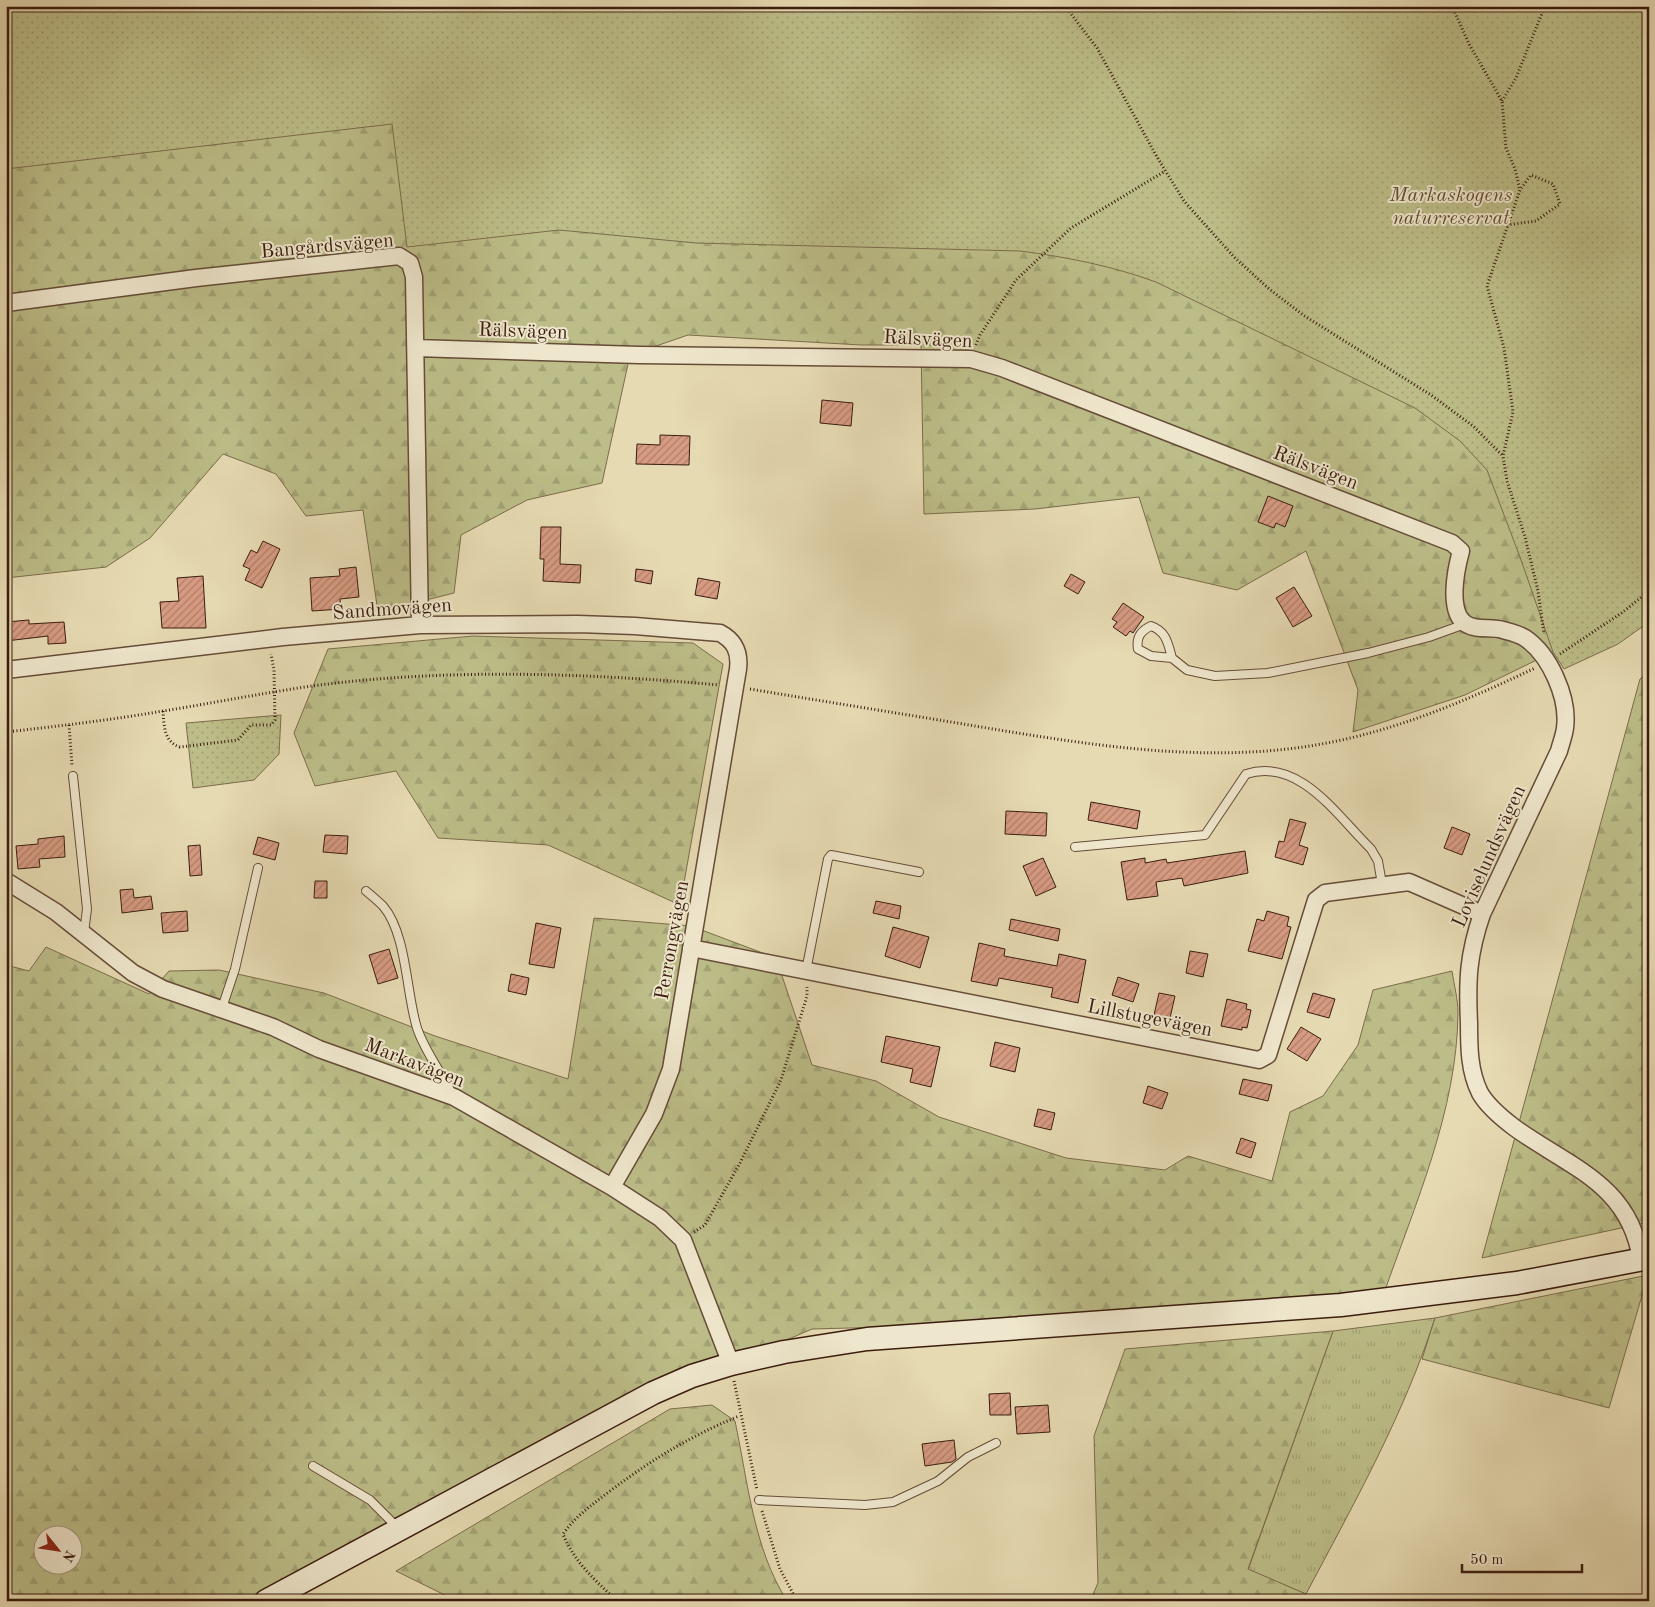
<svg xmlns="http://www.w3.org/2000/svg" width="1655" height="1607" font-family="'Old Standard TT',serif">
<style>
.grass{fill:url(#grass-tufts);stroke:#7c6c4c}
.forest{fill:url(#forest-firs);stroke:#7c6c4c;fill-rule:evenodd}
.park{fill:url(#park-dots);stroke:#7c6c4c}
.building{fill:url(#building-hatch);stroke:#3b1c0f}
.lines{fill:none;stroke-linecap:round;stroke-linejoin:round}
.lane-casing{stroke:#664c38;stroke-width:10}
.street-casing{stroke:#664c38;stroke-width:19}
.secondary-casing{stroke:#3b1c0f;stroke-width:25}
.path{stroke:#3b1c0f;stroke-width:3;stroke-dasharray:1 2.5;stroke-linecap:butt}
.lane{stroke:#efe7cd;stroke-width:8}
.street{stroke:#efe7cd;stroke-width:16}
.secondary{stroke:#efe7cd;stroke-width:22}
.labels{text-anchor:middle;stroke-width:4;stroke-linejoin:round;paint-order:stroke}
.park-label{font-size:20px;font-style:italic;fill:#624c33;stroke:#efe7cd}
.street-label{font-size:20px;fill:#3b1c0f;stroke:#efe7cd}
</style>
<defs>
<pattern id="grass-tufts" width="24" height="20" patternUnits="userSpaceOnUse" patternTransform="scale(1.25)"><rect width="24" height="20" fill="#bcbd88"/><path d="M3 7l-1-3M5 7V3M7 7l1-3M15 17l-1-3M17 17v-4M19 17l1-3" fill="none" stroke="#a2a274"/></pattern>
<pattern id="forest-firs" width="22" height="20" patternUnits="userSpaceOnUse" patternTransform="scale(1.25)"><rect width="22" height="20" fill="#bcbd88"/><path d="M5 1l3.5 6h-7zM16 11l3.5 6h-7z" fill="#a2a274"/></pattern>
<pattern id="park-dots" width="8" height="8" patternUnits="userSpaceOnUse" patternTransform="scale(1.25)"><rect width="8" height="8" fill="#bcbd88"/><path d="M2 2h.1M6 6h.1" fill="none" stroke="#a2a274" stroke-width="1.8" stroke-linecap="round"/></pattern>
<pattern id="building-hatch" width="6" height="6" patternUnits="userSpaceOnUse" patternTransform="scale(1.25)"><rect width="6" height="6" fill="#d79b82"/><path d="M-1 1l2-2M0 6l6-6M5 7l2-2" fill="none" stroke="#b07e69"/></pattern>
</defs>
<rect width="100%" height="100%" fill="#e6dab2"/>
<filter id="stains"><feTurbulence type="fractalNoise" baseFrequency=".004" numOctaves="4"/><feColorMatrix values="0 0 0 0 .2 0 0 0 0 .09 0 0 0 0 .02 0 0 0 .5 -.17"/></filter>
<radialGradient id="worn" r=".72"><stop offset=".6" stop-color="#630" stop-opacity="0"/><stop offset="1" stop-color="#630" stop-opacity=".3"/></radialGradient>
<path class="grass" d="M1435,1318C1404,1415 1353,1505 1306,1594L1248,1570L1333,1331Z"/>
<path class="forest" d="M6,6H1649L1628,596L1553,652L1465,695L1353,732L1358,690L1306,551L1237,590L1163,573L1139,497L1035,509L924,514L921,345H861L688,335L630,355L602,483L527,500L461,535L454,593L378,612L363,510L306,516L276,474L223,454L150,538L106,567L6,578Z
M473,636L693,643L723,664L680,905L548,845L438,838L396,771L315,786L294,733L328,649Z
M1649,672V1222L1482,1258L1640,679Z
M594,918L691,926L776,958L812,1065L876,1081L939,1117L1066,1158L1165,1170L1188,1156L1272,1181L1290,1112L1323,1096L1358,1045L1373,990L1452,971C1454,985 1458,999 1458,1013C1457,1111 1415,1204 1383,1296L1005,1324L812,1329L731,1364L259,1601H6V965L29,971L46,947L149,994L169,971L219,970L324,993L435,1036L568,1079ZM42,1534H72V1564H42Z
M1648,1275L1609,1408L1422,1359L1435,1318Z
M1333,1331L1248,1569L1306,1594L1302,1601H1090L1098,1583L1094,1436L1125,1349Z
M712,1405L735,1421C748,1482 753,1547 787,1601H457L396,1571L670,1409Z"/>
<path class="park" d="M6,6H1649V622L1618,644L1564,669L1553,652L1520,557L1487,470L1460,441L1415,408L1156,282C1112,266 1067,257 1020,251L696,243L559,230L407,247L392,124L6,169Z
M281,715L279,754L254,780L193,788L186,723Z"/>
<path class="building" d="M822,400L853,403L851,426L820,423Z
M660,435L690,436L689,465L636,464L637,444L660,445Z
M1268,496L1293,506L1285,527L1276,523L1274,528L1258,522Z
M541,527H561L560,564L581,565L580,583L543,581L544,559H540Z
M263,541L280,549L262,588L245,580L250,569L243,566L251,550L257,553Z
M356,567L359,597L340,599L341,609L312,611L310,578L340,576L339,569Z
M636,569L653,571L651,584L635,581Z
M1071,574L1085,582L1078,594L1064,586Z
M203,576L206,628H162L160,602L179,601L177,578Z
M698,578L720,582L717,599L695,595Z
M1294,587L1312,616L1293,627L1276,598Z
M1123,603L1144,617L1133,633L1130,631L1126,636L1113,627L1117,622L1112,619Z
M29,620V624L64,622L66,643L48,644V636L6,641V622Z
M1091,802L1140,811L1137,829L1088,820Z
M1006,811L1047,813L1046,836L1005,834Z
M1290,819L1306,823L1299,845L1308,848L1303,865L1275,857L1279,841L1284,842Z
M1452,827L1470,834L1462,855L1444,848Z
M325,835L348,836L347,854L323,852Z
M64,836L65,857L39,859L40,867L18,869L16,846L38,844V839Z
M258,837L279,843L275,860L253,854Z
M200,845L202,875L190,876L188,846Z
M1245,851L1248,873L1184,886L1182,878L1156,882L1158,896L1127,900L1121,862L1145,858V863L1166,859L1167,863Z
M1043,858L1056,887L1036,896L1023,866Z
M315,881H327V898H314Z
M133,889L134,898L151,896L153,909L122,913L120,890Z
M876,901L901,906L899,919L873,913Z
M187,911L188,931L163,933L161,913Z
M1267,911L1289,917L1287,926L1291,927L1282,959L1248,951L1257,919L1264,921Z
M1011,919L1060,929L1058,941L1009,930Z
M536,923L561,928L554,968L529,964Z
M893,927L929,937L920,968L885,956Z
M979,943L1005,949L1004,956L1057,966L1059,954L1086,960L1078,1003L1051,997L1053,988L999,978L997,986L971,981Z
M389,949L398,978L378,984L369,955Z
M1190,951L1208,954L1203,977L1186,973Z
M511,974L529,978L526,995L508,991Z
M1118,977L1139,984L1133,1002L1112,995Z
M1159,993L1175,996L1170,1018L1154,1015Z
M1313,993L1335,999L1329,1018L1307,1012Z
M1227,999L1247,1004L1246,1009L1251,1010L1247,1028L1242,1027V1030L1221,1026Z
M1301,1027L1321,1039L1307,1061L1287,1049Z
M886,1036L940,1047L931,1087L910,1082L913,1069L881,1062Z
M995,1042L1020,1048L1015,1072L990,1066Z
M1243,1079L1272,1085L1268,1101L1239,1094Z
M1148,1086L1168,1093L1162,1109L1143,1103Z
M1038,1109L1055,1113L1051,1130L1034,1126Z
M1241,1138L1256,1143L1251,1158L1236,1153Z
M1010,1393L1011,1415H990L989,1394Z
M1048,1405L1050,1432L1017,1434L1015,1407Z
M954,1440L956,1459L952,1462L925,1466L922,1444Z"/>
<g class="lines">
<g class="lane-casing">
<path id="lane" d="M1172,658C1168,643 1166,631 1151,626C1140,631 1136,638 1138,649L1151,656L1172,658L1187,670L1215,676L1268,673L1368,653L1429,637L1465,624
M73,776L87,909L84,933
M1075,847L1205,835L1246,774C1300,757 1337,816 1371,849L1378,861L1382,884
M366,891C372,896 378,901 383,906C407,934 406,993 417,1028C425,1052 442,1073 453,1096
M806,971L828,859L831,855L919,872
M222,1008L235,969L258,868
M313,1466L370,1500L397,1527
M759,1500L865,1505L893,1502L938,1481L968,1457L996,1443"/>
</g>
<g class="street-casing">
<path id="street" d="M6,303L196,278L399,256L410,263L414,277L420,625
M416,348L639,355L971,359L1002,368L1452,543L1461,551C1456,569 1447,612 1466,624C1477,631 1492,626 1503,630C1510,632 1519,634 1525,638C1550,655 1569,698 1565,728C1564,736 1561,743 1559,751L1482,914C1468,955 1467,980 1469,1023C1469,1047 1469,1071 1480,1093C1488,1107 1503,1119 1515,1128C1569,1167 1630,1184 1641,1260
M6,670L283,637L420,625L578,624L635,626L720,633C735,641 740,652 738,669L671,1069L654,1114L612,1187
M6,881L56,912L133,973L163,989L273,1027L319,1049L454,1097L612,1187L660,1218L683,1240L731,1364
M691,948L1259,1060L1268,1055L1316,900L1325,893L1409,882L1482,914"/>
</g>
<g class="secondary-casing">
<path id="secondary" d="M266,1601L653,1393L692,1376L731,1364L784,1352L867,1339L1341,1305L1517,1283L1649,1258"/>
</g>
<path class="path" d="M1065,6L1097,48L1157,157L1184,201L1234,257L1268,288L1303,315L1431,395L1473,426L1503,456
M1452,6L1469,44L1502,101L1506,148L1515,169L1520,190
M1502,101L1516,78L1545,6
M1507,225L1536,221L1560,204L1553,184L1531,175L1520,190L1487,286L1504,348L1513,412L1503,456L1507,481L1525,537L1538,591L1544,634
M976,345L980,335L1016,280L1071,228L1165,171
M1560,654L1623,612L1649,591
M750,689C827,702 904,714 981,727C1102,747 1225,767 1346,739C1412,724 1474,697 1535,668
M163,711C164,726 164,742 180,747L238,740L251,725H271L275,720L274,670L271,654
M69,725L72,765
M6,732C59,726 111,720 163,711C213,703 263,693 312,686C447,668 585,673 719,685
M694,1232L705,1225L740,1163L781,1080L807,996V987
M734,1381L757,1490
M762,1511L780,1569L797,1601
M617,1601C596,1581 574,1562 563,1534C577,1514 595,1503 614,1488C656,1457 691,1436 739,1416"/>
<use href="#lane" class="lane"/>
<use href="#street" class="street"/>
<use href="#secondary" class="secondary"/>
</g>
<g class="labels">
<g class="park-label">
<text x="1451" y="201">Markaskogens<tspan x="1451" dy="23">naturreservat</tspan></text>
</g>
<g class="street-label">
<text transform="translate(327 245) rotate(-5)" y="7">Bangårdsvägen</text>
<text transform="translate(523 330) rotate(2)" y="7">Rälsvägen</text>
<text transform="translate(928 338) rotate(3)" y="7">Rälsvägen</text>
<text transform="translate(1316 467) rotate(21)" y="7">Rälsvägen</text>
<text transform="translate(392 608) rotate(-4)" y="7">Sandmovägen</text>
<text transform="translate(1488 856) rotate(-66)" y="7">Loviselundsvägen</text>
<text transform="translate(671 940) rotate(-80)" y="7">Perrongvägen</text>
<text transform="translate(1150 1017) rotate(11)" y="7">Lillstugevägen</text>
<text transform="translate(415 1062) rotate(21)" y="7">Markavägen</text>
</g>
</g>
<rect width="1655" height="1607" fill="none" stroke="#e6dab2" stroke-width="25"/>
<rect x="8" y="8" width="1640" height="1592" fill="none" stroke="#3b1c0f" stroke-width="2.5"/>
<rect x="12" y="12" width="1630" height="1582" fill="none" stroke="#3b1c0f"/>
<g transform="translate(58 1550) rotate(120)"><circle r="24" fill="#efe7cd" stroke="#a79681"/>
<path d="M0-4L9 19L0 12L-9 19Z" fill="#8f2418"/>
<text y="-8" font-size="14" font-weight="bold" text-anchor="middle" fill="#3b1c0f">N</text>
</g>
<path d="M1462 1564v8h120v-8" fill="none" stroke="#3b1c0f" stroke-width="2.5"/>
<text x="1470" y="1564" font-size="15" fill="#3b1c0f" stroke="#efe7cd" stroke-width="4" paint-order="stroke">50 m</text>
<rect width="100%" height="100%" filter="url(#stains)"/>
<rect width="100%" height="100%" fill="url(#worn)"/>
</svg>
